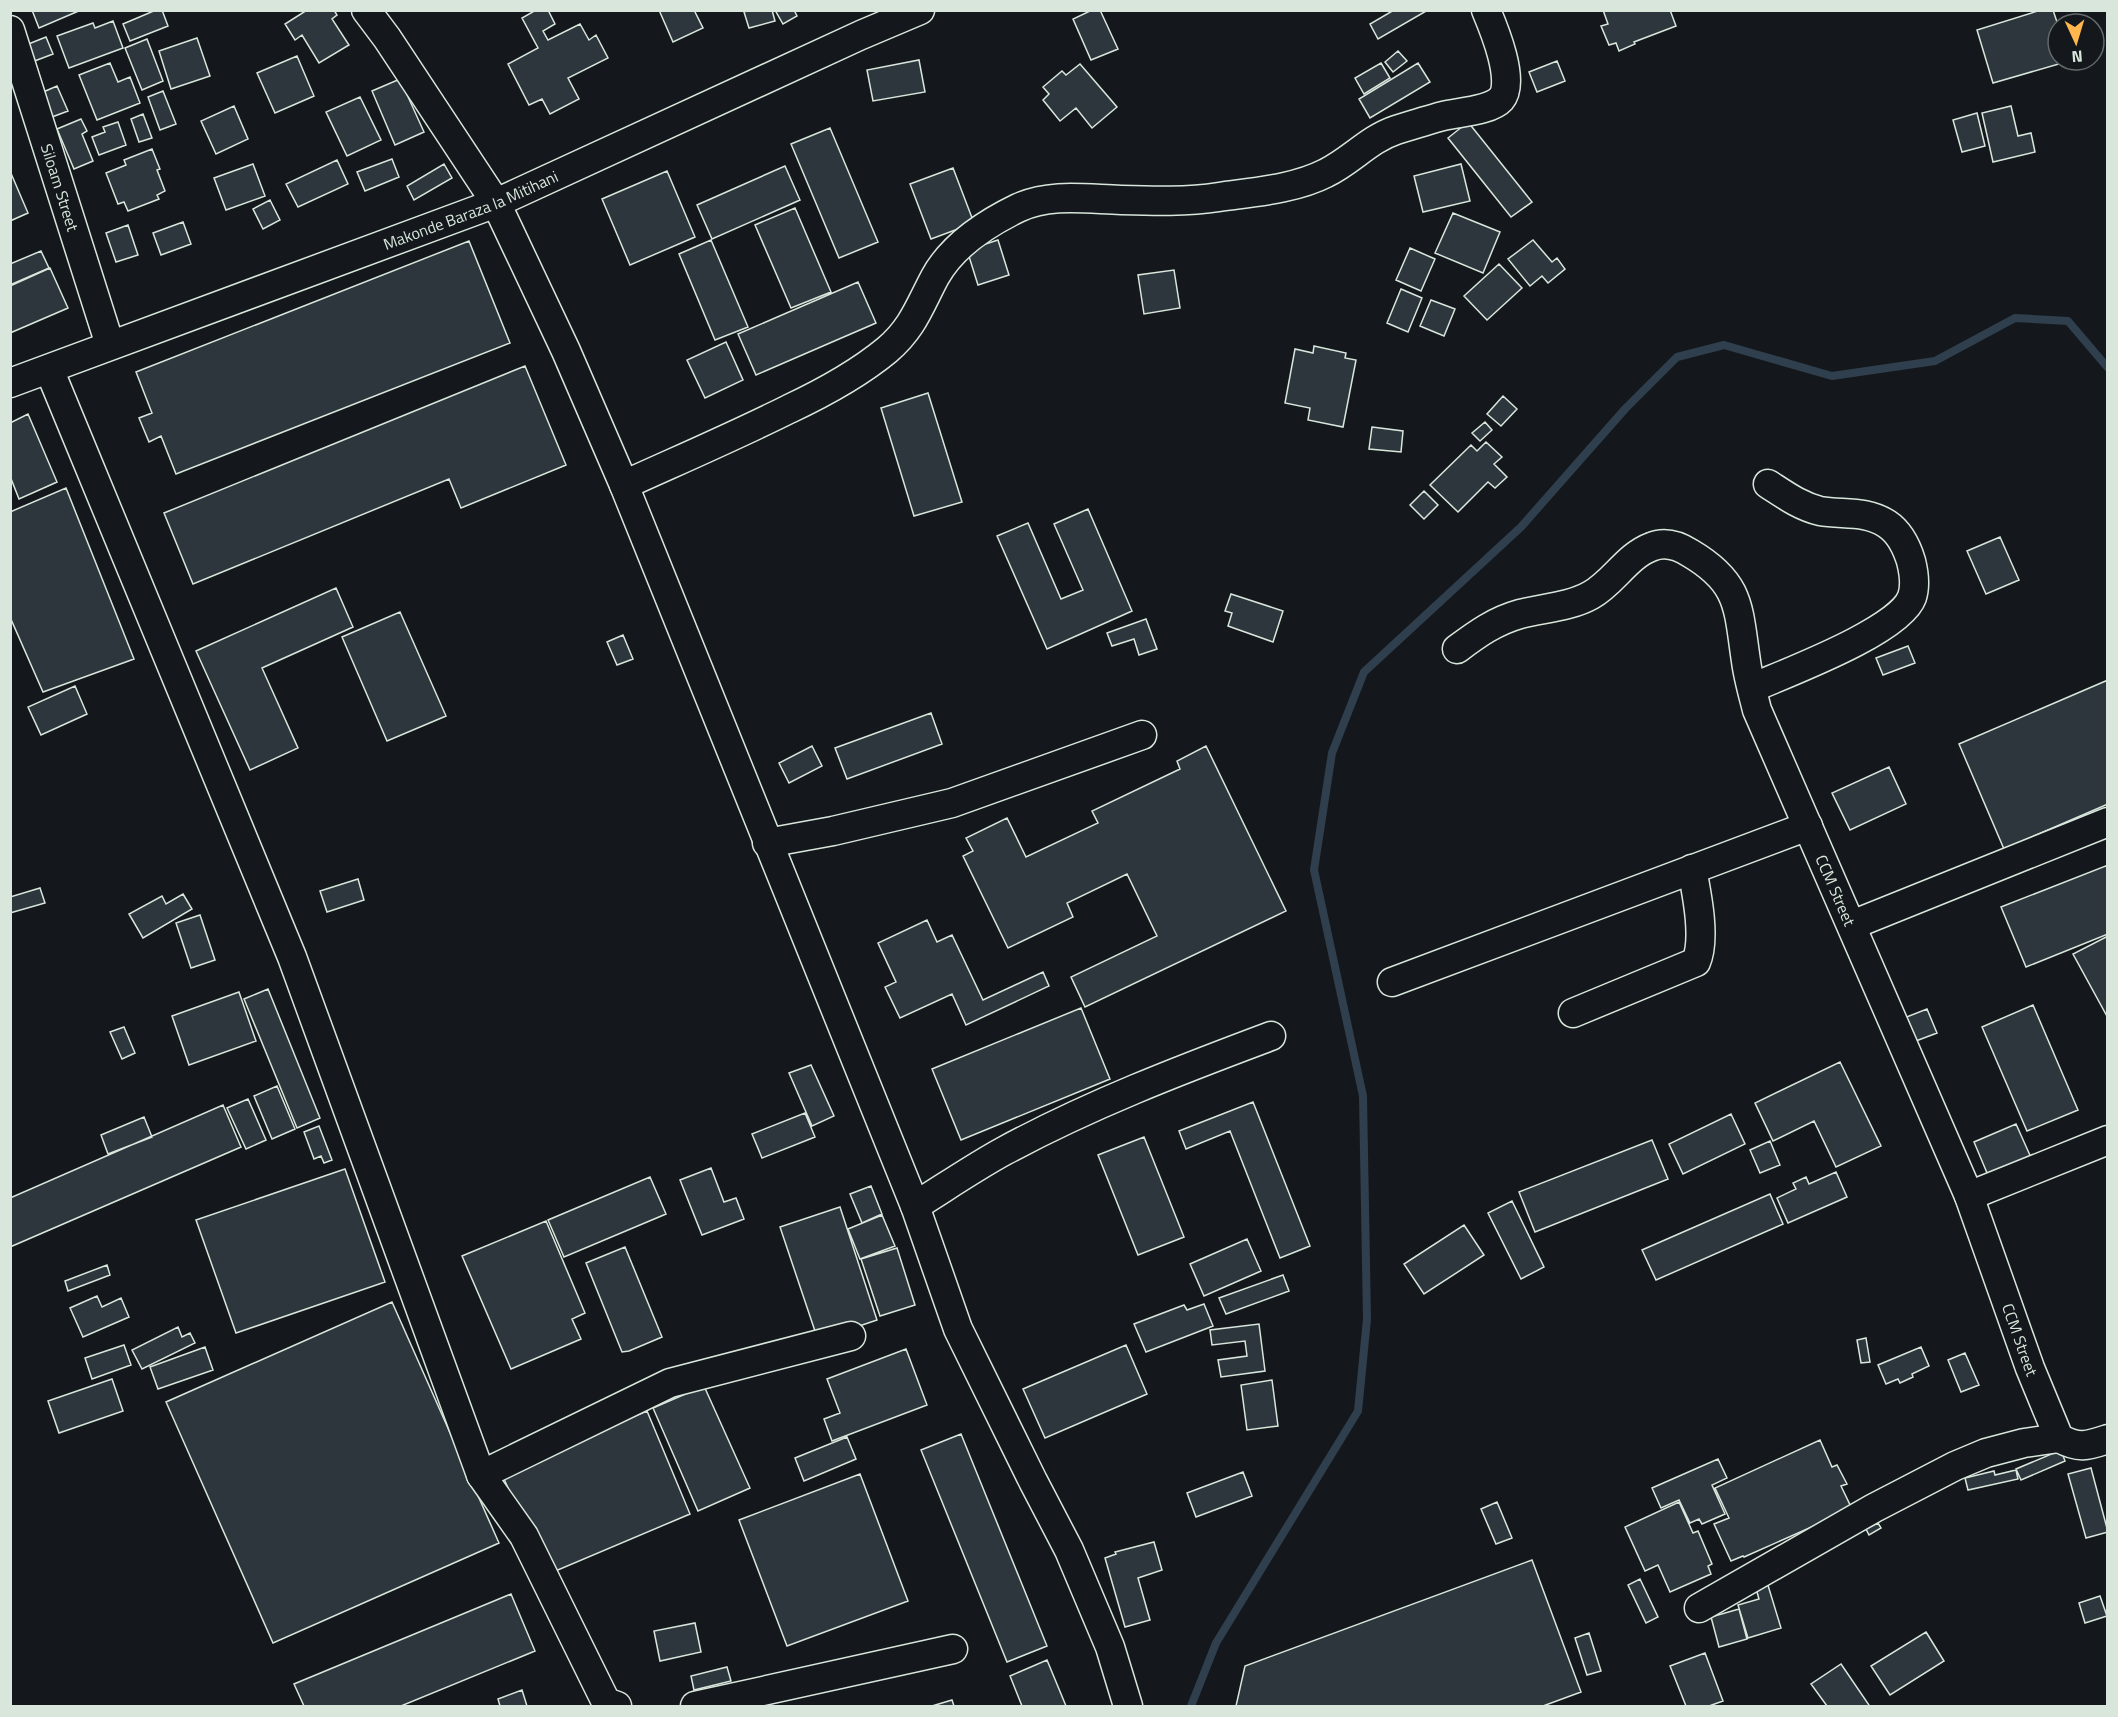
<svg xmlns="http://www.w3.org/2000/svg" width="2118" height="1717" font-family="'Titillium Web',sans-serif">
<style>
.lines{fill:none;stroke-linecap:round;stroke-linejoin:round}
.stream{stroke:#2f3f4d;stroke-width:8}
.building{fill:#2c363c;stroke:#d8e6dc;stroke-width:1.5}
.minor-casing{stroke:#d8e6dc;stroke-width:31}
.minor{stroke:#14181c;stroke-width:28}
.labels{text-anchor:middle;stroke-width:4.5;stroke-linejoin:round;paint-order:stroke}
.street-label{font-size:16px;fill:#d8e6dc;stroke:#14181c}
</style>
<rect width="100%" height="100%" fill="#14181c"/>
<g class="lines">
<path class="stream" d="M1191,1706L1216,1643L1358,1411L1367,1319L1363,1096L1314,870L1332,753L1364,672L1521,527L1625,409L1677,357L1724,345L1832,376L1935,361L2015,318L2068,321L2108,368"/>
</g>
<path class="building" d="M32,10H81L39,28Z
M156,10H162L168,26L130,41L123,24Z
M307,10H334L337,15L332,19L349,45L319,63L302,35L295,40L285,24Z
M536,10H548L555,24L543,31L548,40L580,24L589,40L596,35L608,58L568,78L579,99L550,114L542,99L529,105L508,64L538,48L522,18Z
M659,10H694L703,28L673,42Z
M749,10H772L775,21L749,28L744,12Z
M775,10H794L797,16L783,24Z
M1092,10H1100L1118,49L1091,60L1073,19Z
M1394,10H1428L1378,39L1370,24Z
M1603,10H1670L1676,26L1634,42L1635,44L1619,51L1616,43L1609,45L1601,26L1608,24Z
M2041,10H2053L2058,25V60L2069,61L1993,83L1977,30Z
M113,21L123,48L69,68L57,36L93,23L95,28Z
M46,37L53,54L32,62L26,45Z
M197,38L210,76L171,89L159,51Z
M147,39L163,81L142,90L125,48Z
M1398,51L1407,61L1393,72L1385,62Z
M297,56L314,96L275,113L257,73Z
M919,60L925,92L873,101L867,70Z
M1557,61L1565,81L1537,92L1529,72Z
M110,63L118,82L130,77L140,103L97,120L79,75Z
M1381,63L1390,78L1364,94L1355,78Z
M1418,63L1430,82L1370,118L1359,99Z
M1080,64L1117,107L1092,128L1076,108L1060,121L1043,100L1049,94L1043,87L1062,71L1066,75Z
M400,79L424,132L395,145L372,91Z
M57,86L68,111L52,117L41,93Z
M163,91L176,124L160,130L148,97Z
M360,97L381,140L347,156L326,112Z
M234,106L248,139L216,154L201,121Z
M2011,106L2018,136L2031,133L2035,152L1993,162L1982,113Z
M1977,113L1985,146L1962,152L1953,120Z
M143,114L152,138L139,142L131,119Z
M81,119L87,131L82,134L93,161L74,169L57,129Z
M118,122L126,145L99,155L92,137L105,132L103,127Z
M1468,122L1532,202L1511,217L1448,138Z
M830,128L878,242L839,258L791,144Z
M152,149L160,169L157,170L165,191L157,195L159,199L128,211L124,202L118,204L106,173L126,165L124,160Z
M392,159L399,177L365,191L357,172Z
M337,160L348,184L298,207L286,184Z
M253,164L265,196L226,210L214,178Z
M444,164L452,178L414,200L407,186Z
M1461,164L1470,201L1423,212L1414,176Z
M785,166L800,200L712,239L697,205Z
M953,168L974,223L931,239L910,184Z
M10,171L28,213L10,221Z
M667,171L695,237L630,265L602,199Z
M270,200L280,220L263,229L253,209Z
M795,208L831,292L791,308L755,225Z
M1453,213L1500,232L1483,273L1435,253Z
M183,222L191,244L161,255L153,233Z
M128,225L138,255L116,262L106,233Z
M711,240L748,327L715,340L679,254Z
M998,240L1009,275L978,285L967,250Z
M1533,240L1552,262L1557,258L1565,269L1548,283L1542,276L1530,286L1508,259Z
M469,241L510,343L176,474L161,436L149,442L139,418L152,413L136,372Z
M1410,248L1435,259L1421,291L1396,280Z
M41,251L49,268L10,285V264Z
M1499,264L1522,288L1487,320L1464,296Z
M50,268L68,308L10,333V286Z
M1174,270L1180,308L1144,314L1138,275Z
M858,282L876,323L756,375L738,334Z
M1401,289L1422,298L1408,332L1387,323Z
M1431,300L1455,309L1444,336L1420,326Z
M726,342L743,380L705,398L687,360Z
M1314,346L1346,353L1345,358L1356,360L1343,427L1308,420L1310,408L1285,403L1295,349L1313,353Z
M525,366L566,465L461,508L449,479L193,584L164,513Z
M928,393L962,502L914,516L881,408Z
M1503,396L1517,409L1501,426L1487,414Z
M28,414L57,482L19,499L10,476V423Z
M1485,422L1492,430L1480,441L1472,433Z
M1372,427L1403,431L1401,452L1369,449Z
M1486,442L1502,457L1494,464L1507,477L1495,488L1488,482L1458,512L1430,485L1471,445L1477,451Z
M66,488L134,659L43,692L10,617V512Z
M1424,491L1438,505L1424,519L1410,505Z
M1088,509L1132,611L1047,649L997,536L1028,523L1061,599L1083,590L1054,524Z
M2000,537L2019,580L1986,594L1967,551Z
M336,588L353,627L262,668L298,748L250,770L196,651Z
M1231,594L1283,611L1273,642L1228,626L1232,613L1225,611Z
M400,612L446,716L387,741L342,637Z
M1146,619L1157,649L1139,655L1134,639L1112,646L1107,633Z
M623,635L633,659L617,665L607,642Z
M1908,646L1915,663L1883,675L1876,658Z
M2108,680V804L2004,849L1959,744Z
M75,686L87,714L41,735L28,707Z
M931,713L942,744L847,779L835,748Z
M812,746L822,766L789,783L779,763Z
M1206,746L1286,911L1085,1007L1071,977L1157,936L1127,874L1067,903L1073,917L1008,948L963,856L973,851L966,838L1007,818L1026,857L1098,823L1092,811L1180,769L1177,761Z
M1889,767L1906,804L1850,830L1832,793Z
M2108,865V934L2026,967L2001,907Z
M358,879L364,900L327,912L320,891Z
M40,888L45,903L10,913V897Z
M183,894L192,909L143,938L129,914L162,896L166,904Z
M200,915L215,960L191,968L176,923Z
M927,920L937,942L952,935L983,1000L1043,972L1049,986L966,1025L952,994L900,1018L885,987L896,982L878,943Z
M2108,936V1018L2073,954Z
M268,989L320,1118L297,1128L244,999Z
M239,992L256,1041L189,1065L172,1016Z
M2033,1005L2078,1110L2027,1131L1982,1027Z
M1081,1008L1110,1079L961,1140L932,1069Z
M1927,1009L1937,1033L1908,1044L1899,1020Z
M124,1027L135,1053L122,1059L110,1032Z
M1840,1062L1881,1146L1836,1167L1814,1121L1773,1141L1755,1103Z
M811,1065L834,1116L812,1126L789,1073Z
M277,1086L295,1129L272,1139L254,1096Z
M248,1099L266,1140L246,1149L227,1108Z
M1253,1102L1310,1246L1280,1258L1230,1131L1186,1149L1179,1131Z
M223,1105L241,1147L10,1247V1198Z
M805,1113L815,1137L762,1158L752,1134Z
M1731,1114L1745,1144L1683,1174L1669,1144Z
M144,1117L152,1137L108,1154L101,1135Z
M2016,1124L2033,1162L1990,1180L1974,1142Z
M319,1126L332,1160L324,1163L321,1156L314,1159L304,1132Z
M1144,1137L1184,1237L1138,1255L1098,1155Z
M1652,1140L1668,1179L1535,1232L1519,1192Z
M1770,1141L1780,1165L1760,1173L1750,1150Z
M711,1168L724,1202L736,1198L744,1219L702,1235L680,1180Z
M345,1169L385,1282L236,1333L196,1220Z
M1836,1172L1847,1197L1788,1223L1777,1198L1796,1189L1793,1183L1806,1177L1809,1184Z
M650,1177L666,1214L564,1257L548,1220Z
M871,1186L882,1214L862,1223L850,1194Z
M1770,1194L1783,1224L1656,1280L1642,1250Z
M1512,1201L1544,1267L1521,1279L1488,1213Z
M840,1207L877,1320L818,1340L780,1227Z
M882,1215L895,1246L860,1259L848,1229Z
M546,1221L585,1313L572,1319L581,1339L511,1369L462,1256Z
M1464,1225L1484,1255L1424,1294L1404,1264Z
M1247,1239L1261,1271L1204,1296L1190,1264Z
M625,1247L662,1337L629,1351L622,1352L586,1263Z
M897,1248L915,1305L880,1316L861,1259Z
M107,1265L110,1275L68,1291L65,1281Z
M1283,1275L1289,1291L1226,1314L1219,1298Z
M97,1296L102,1307L121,1298L129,1317L83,1337L70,1308Z
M392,1302L499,1543L273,1643L166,1402Z
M1204,1304L1213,1326L1146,1352L1134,1324L1184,1305L1187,1310Z
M1259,1324L1265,1371L1221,1377L1218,1360L1247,1356L1245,1341L1212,1345L1210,1330Z
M178,1327L182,1337L190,1333L195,1343L142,1369L132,1350Z
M1866,1338L1870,1362L1861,1363L1857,1340Z
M124,1345L131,1365L92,1379L85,1358Z
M1126,1345L1147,1394L1045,1438L1023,1389Z
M205,1347L213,1370L158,1389L150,1367Z
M1921,1347L1929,1366L1912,1374L1913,1377L1900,1383L1898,1379L1886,1384L1878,1365Z
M906,1349L927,1405L832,1441L824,1419L840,1413L827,1379Z
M1965,1353L1979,1385L1961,1392L1948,1360Z
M112,1379L123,1411L59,1433L48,1401Z
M1272,1380L1278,1426L1247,1430L1241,1385Z
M704,1386L750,1488L698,1511L653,1408Z
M647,1411L690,1514L546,1575L501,1472Z
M961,1434L1047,1646L1007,1662L921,1450Z
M847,1437L856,1459L804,1481L795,1458Z
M1820,1440L1832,1467L1837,1465L1847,1484L1841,1486L1852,1509L1744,1557L1743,1556L1731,1561L1714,1524L1729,1518L1715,1488Z
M2061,1450L2065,1461L2021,1480L2016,1469Z
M1718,1459L1727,1478L1712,1485L1725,1514L1702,1524L1699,1519L1690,1523L1679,1500L1661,1508L1652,1488Z
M2091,1468L2108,1532L2086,1538L2068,1474Z
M2016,1470L2018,1479L1968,1490L1965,1478L1994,1471L1995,1475Z
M1243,1472L1252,1496L1196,1517L1187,1493Z
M860,1474L908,1601L787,1646L739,1520Z
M1497,1502L1512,1538L1496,1544L1481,1509Z
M1679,1502L1693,1533L1698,1531L1712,1564L1708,1566L1711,1574L1670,1592L1658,1565L1645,1571L1625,1527Z
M1878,1523L1881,1528L1869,1535L1866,1529Z
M1154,1542L1162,1570L1138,1578L1150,1620L1125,1627L1105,1558L1116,1554L1115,1552Z
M1532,1560L1581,1692L1543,1706H1236L1245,1666Z
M1640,1579L1658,1617L1646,1623L1628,1585Z
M1767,1582L1781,1628L1748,1638L1738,1605L1759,1599L1755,1585Z
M511,1594L535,1651L401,1706H304L294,1684Z
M2100,1596L2107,1616L2085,1623L2079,1603Z
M1739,1609L1747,1639L1719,1647L1711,1617Z
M695,1623L701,1652L660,1661L654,1631Z
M1926,1632L1944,1661L1890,1695L1871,1666Z
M1589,1633L1601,1671L1587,1675L1575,1638Z
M1705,1653L1723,1701L1709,1706H1686L1670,1666Z
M1047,1660L1066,1706H1022L1010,1676Z
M1841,1664L1869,1705L1866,1706H1827L1811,1684Z
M727,1667L731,1681L694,1690L691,1676Z
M522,1690L527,1706H500L498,1699Z
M952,1700L954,1706H932Z"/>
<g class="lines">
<g class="minor-casing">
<g id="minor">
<path d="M366,10L387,38L496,203L566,351L624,485L915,1206L958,1329L1033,1481L1069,1550L1110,1647L1128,1706"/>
<path id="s1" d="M10,30L110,345"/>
<path d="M49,369L292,957L481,1475L524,1536L606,1702L617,1706"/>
<path id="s2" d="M10,383L496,203L861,35L920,10"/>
<path d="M624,485C679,460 735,436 789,409C823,393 858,374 887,350C913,328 920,305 935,277C952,246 987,223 1018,208C1050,193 1086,199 1121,200C1153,201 1187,202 1219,197C1254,192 1295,189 1326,173C1351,161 1369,139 1396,130C1412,125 1428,120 1443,116C1459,112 1490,111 1501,99C1516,82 1494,29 1486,10"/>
<path id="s3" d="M1457,649C1477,634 1495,621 1520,614C1543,608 1570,607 1591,595C1613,583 1627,556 1651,547C1665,541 1679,546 1690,553C1741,583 1738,608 1746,661C1748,677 1753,694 1757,710L1969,1196L2030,1368L2059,1438C2079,1449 2087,1446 2108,1439"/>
<path d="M1752,688C1786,673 1900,631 1912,597C1916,585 1914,573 1911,561C1907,548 1899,532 1887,524C1866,510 1843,515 1820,511C1800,506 1785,495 1768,484"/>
<path d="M767,843L833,831L952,803L1142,735"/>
<path d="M1852,925L2108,822"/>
<path d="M1392,982L1808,826"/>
<path d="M1573,1013L1696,962C1706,939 1697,895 1692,869"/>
<path d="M1969,1196L2108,1140"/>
<path d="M915,1206C944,1188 973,1168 1004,1151C1089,1105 1180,1070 1271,1036"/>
<path d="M481,1475L670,1383L851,1336"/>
<path d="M1699,1608L1874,1508L1955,1466L1986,1453L2024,1443L2059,1438"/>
<path d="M695,1706L953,1649"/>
</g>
</g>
<use href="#minor" class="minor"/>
</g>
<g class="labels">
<g class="street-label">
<text dy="6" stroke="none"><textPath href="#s1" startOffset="165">Siloam Street</textPath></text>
<text dy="6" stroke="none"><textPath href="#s2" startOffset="492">Makonde Baraza la Mitihani</textPath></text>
<text dy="6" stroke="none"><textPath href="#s3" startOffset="640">CCM Street</textPath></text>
<text dy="6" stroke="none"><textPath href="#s3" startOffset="1126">CCM Street</textPath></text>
</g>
</g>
<rect width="2118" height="1717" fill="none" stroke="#d8e6dc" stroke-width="24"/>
<g transform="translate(2076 42) rotate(176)"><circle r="28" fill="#14181c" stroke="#626a69" stroke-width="1.5"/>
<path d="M0-4.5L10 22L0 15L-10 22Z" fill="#ffb74d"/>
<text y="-9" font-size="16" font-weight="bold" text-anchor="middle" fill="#d8e6dc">N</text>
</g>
</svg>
